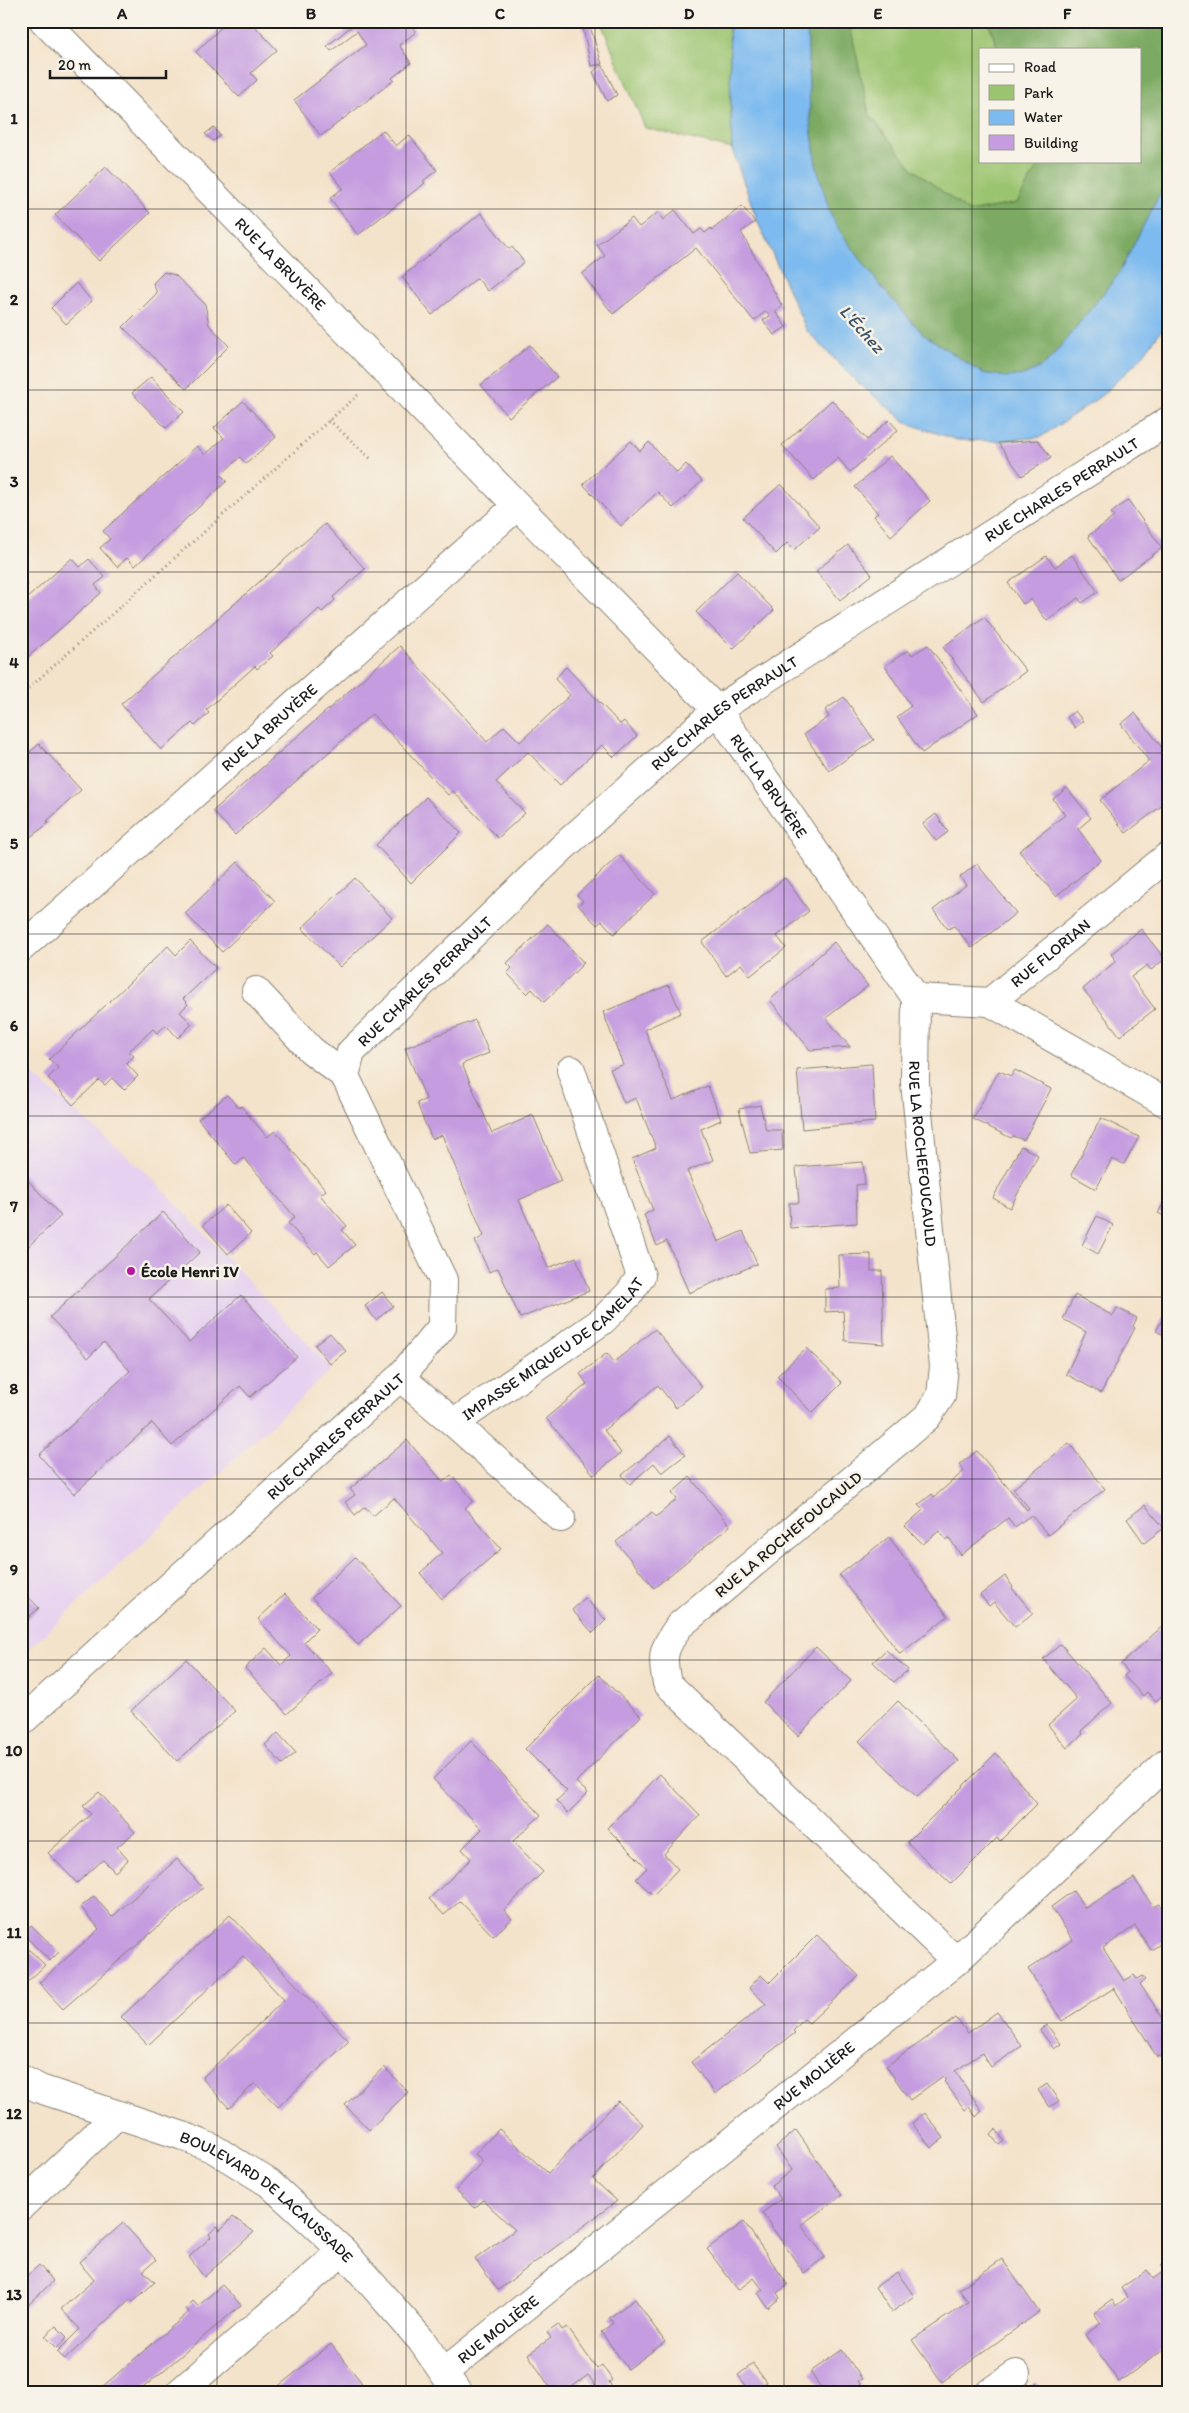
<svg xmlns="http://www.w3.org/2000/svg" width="1189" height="2413" font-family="Itim,sans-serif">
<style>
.built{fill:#e6d2f0}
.green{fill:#9bc470;stroke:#5c7046}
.forest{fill:#7caa62;stroke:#4c633f}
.water{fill:#7cbaef;stroke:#4c6b86}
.building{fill:#c59ce0}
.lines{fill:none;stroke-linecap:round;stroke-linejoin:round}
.minor-casing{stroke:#888074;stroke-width:30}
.major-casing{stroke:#888074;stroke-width:30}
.path{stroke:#888074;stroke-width:3;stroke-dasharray:1 4;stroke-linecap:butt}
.minor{stroke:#fff;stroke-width:28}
.major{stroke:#fff;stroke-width:28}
.grid{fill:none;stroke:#1c1c1c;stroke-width:1;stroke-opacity:0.55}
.poi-dot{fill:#b5179e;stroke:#f7f3e8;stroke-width:2}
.labels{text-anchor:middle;stroke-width:5;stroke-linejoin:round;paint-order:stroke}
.street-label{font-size:16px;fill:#1c1c1c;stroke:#f7f3e8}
.poi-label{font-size:16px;font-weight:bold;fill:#1c1c1c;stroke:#f7f3e8;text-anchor:start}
.water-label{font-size:18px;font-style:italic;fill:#3e5366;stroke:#f7f3e8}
.neatline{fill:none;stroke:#1c1c1c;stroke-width:2}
.grid-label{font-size:16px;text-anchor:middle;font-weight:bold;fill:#1c1c1c}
</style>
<rect width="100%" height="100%" fill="#f7f3e8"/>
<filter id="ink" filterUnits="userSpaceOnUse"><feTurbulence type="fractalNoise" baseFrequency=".02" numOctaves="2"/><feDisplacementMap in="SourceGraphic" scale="10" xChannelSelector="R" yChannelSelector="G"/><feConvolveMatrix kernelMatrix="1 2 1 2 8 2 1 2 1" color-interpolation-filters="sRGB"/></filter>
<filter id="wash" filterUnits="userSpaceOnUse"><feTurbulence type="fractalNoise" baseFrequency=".0096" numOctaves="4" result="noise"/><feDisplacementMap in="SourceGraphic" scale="20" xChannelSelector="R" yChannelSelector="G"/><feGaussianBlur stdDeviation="1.12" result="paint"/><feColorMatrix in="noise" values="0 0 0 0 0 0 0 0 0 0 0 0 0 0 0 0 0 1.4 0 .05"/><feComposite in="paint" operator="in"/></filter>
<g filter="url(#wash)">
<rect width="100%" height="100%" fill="#f4e3cb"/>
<path class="built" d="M21,1065L148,1174L332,1369L21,1656Z"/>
<path class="green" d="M600,21H729L732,149L645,128Z
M849,21H988L998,49H980V161H1041L1017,203L969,212L912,168L869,114Z"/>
<path class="forest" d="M807,21H849L869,114L912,168L969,212L1017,203L1041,161H1140V49H998L988,21H1168L1166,29L1168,178L1118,275L1047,363L1026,375L1007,377L982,373L923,334L882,288L841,233L830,213L816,164L810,118Z"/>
<path class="water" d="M729,21H807L810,118L816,164L830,213L841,233L882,288L923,334L982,373L1007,377L1026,375L1047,363L1118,275L1168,178V321L1141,358L1101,396L1041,437L1000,441L957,440L907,423L856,381L807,331L757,220L732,149Z"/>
<g id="blocks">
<path class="building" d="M228,21H250L277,50L251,73L257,80L239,97L196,52Z
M358,21H408L416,32L399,45L411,63L392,78L394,80L321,136L294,100L366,45L357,31L331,51L327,46Z
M588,21L595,42L602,64L591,66L582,23Z
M602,64L617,95L607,101L593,72Z
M214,127L220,136L213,141L205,134Z
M383,130L396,146L409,135L437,170L423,181L425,183L358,235L330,198L343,188L330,172Z
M106,167L150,213L99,261L55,215Z
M742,206L755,222L741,232L782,306L775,311L786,327L774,335L763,320L770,316L766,311L754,321L696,248L613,314L582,274L605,256L597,245L632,218L639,227L658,212L663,220L675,210L694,234L701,229L705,233L711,228L712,230Z
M481,213L509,249L512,247L524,262L488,291L477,278L432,315L402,277Z
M164,272L175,275L205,304L209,325L229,346L186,389L123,327L157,293L153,283Z
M76,283L92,301L66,324L51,308Z
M530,345L557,377L509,417L481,385Z
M151,377L184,412L166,428L132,393Z
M832,400L867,440L889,420L898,430L850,472L838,458L814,480L782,445Z
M243,401L276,437L246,464L240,457L221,475L227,481L135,566L127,558L117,567L100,548L110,539L103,531L197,446L205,455L224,438L214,428Z
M1038,440L1051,458L1022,476L998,443Z
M631,441L640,451L649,442L677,473L686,464L702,481L673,508L658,492L621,526L583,484Z
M890,456L930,501L891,536L874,516L878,513L855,487Z
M781,484L820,527L794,550L787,543L776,554L743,518Z
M1128,500L1162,548L1118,580L1088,536L1114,517L1111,513Z
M325,524L365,569L333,597L335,600L322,612L319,609L270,653L273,656L257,669L255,666L206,710L209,713L195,726L192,723L161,750L121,704Z
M848,545L872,575L840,600L816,571Z
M1072,555L1098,592L1082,603L1078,598L1047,621L1031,599L1023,604L1008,583L1046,556L1055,567Z
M72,558L80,567L89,559L105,577L95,585L101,593L21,663V598L24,601Z
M737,572L774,610L733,649L696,612Z
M21,577L28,585L21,591Z
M984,617L1026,671L984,702L943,647Z
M928,645L978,714L922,753L897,717L911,706L885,666L908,650L912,655Z
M400,646L487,742L504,726L520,742L570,695L555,679L566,667L620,724L624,721L637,736L614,757L602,745L560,785L528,752L496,782L525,813L498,838L453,791L448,795L372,714L235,835L213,811Z
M844,697L874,740L829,771L804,734L829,717L825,710Z
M1075,711L1083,721L1075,728L1067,717Z
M1135,713L1168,755V801L1126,833L1100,800L1149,761L1121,724Z
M39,744L81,790L47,821L49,823L21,844V760Z
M1067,788L1091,818L1078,829L1101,860L1056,896L1019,851L1065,815L1053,799Z
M426,797L461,833L411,883L376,845Z
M936,814L948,832L936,841L923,824Z
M619,855L655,894L614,934L602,921L597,925L578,905L583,901L577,895Z
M238,862L275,901L222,952L185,913Z
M977,864L1016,913L972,948L954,926L948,929L933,910L966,885L960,877Z
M355,878L392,918L340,967L302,928Z
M785,878L809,911L777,936L786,948L750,976L741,964L726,976L702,942Z
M548,924L584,963L544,1002L532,989L527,994L507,973L512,968L507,963Z
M1141,929L1165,959L1151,970L1147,965L1131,977L1155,1009L1120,1036L1083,989L1116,961L1111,954Z
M190,941L216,968L183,999L188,1004L180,1012L192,1024L178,1038L166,1025L157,1033L153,1029L129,1051L134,1056L126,1063L138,1076L124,1090L112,1078L105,1085L99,1080L73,1105L48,1078L58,1068L49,1059L168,946L176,955Z
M834,942L868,986L826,1018L850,1047L810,1050L770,1000Z
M669,985L681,1013L645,1029L658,1065L673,1100L708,1086L721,1120L701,1129L713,1160L687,1171L718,1242L743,1231L757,1264L689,1293L667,1241L657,1246L644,1215L653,1210L632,1159L656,1148L636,1098L624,1103L610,1069L623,1065L603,1012Z
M475,1020L489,1053L462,1064L492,1133L533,1115L561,1181L519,1200L548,1268L576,1257L589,1291L520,1318L498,1268L489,1272L475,1241L484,1236L442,1135L432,1139L424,1121L417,1103L426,1099L405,1048Z
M872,1064L875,1122L802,1129L797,1070Z
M1015,1070L1051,1089L1024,1140L1013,1136L1011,1138L973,1119L999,1071L1011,1076Z
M227,1095L239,1108L241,1106L267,1137L275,1131L326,1190L320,1195L347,1226L342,1230L355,1245L329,1266L317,1252L315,1254L288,1223L295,1217L244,1158L236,1165L198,1119Z
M760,1105L766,1130H782L783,1150L750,1153L739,1109Z
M1101,1118L1139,1137L1124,1164L1112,1159L1096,1189L1071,1175Z
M1021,1146L1038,1155L1010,1208L993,1198Z
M863,1162L865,1184L856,1185L857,1223L790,1228L789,1203H799L796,1167Z
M23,1175L61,1216L21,1253V1177Z
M1168,1195V1218L1158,1213Z
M226,1205L251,1233L228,1254L203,1225Z
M163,1212L200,1252L149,1299L189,1342L241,1295L297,1357L250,1397L240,1386L172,1446L152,1423L74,1494L39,1455L130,1371L104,1342L88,1358L50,1317Z
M1097,1216L1113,1225L1098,1254L1082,1245Z
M871,1254V1271H882L884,1344L845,1341L843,1311L825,1312V1289L840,1288L839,1255Z
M382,1292L393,1306L376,1320L365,1306Z
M1075,1295L1113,1316L1117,1308L1137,1318L1133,1326L1135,1328L1101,1393L1066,1374L1086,1332L1063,1319Z
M1168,1309V1337L1156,1331Z
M655,1329L702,1387L676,1408L658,1385L604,1430L621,1453L594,1475L546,1418L587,1384L580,1374L607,1353L614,1362Z
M330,1333L346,1351L330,1364L315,1345Z
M806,1348L842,1383L812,1413L777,1376Z
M670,1436L685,1455L662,1473L654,1463L630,1484L622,1475Z
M407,1440L443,1482L451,1475L464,1489L473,1501L465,1508L501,1549L442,1599L420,1573L442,1553L394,1498L373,1516L365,1507L355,1515L345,1502L355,1495L350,1489Z
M1069,1443L1105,1489L1048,1535L1031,1515L1015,1527L1008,1518L961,1555L949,1538L946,1540L939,1531L923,1544L905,1526L923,1510L918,1505L932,1494L934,1497L964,1471L960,1464L977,1451L1027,1510L1029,1508L1013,1489Z
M690,1477L730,1526L654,1588L616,1542L652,1512L656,1517L677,1499L672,1493Z
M1145,1505L1164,1528L1144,1543L1127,1519Z
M889,1537L948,1616L900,1654L839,1575Z
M355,1557L401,1606L358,1645L312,1598Z
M1005,1576L1013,1587L1012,1588L1033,1613L1015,1627L994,1602L989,1606L980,1595Z
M21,1589L39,1608L21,1624Z
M285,1594L317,1629L304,1642L332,1673L287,1714L245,1668L266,1648L281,1665L291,1656L258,1619Z
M585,1598L606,1620L593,1633L572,1610Z
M1168,1621V1690L1156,1701L1147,1692L1143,1696L1124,1676L1128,1672L1121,1664Z
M1061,1644L1112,1703L1081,1731L1083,1734L1067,1748L1048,1725L1077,1699L1043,1659Z
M816,1647L851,1681L798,1736L763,1702Z
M886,1650L908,1670L894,1682L873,1662Z
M186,1659L235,1711L177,1761L131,1711Z
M599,1675L641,1716L576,1782L588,1793L568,1813L556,1801L567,1791L525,1749Z
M898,1701L959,1761L917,1797L859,1741Z
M278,1733L296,1753L282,1764L265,1745Z
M471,1741L541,1815L513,1841L543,1872L504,1910L512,1919L493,1936L460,1901L444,1915L429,1899L471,1859L462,1849L482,1829L433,1779Z
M996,1753L1037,1804L1000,1841L997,1838L951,1884L907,1842Z
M660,1774L700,1815L664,1854L678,1869L653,1895L636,1879L647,1868L607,1828Z
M99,1792L135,1832L117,1847L128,1860L115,1872L103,1860L77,1883L48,1853L91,1814L83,1806Z
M177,1859L203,1888L63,2009L39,1983L99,1929L81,1907L94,1896L112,1917Z
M1134,1878L1153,1907L1159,1904L1168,1917V1939L1151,1950L1135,1926L1103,1948L1124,1981L1134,1975L1137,1979L1142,1976L1145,1980L1140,1984L1168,2026V2062L1166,2064L1160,2056L1157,2057L1114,1988L1062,2021L1028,1969L1073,1940L1051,1907L1073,1891L1085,1908Z
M230,1915L349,2041L278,2107L255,2083L229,2108L202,2078L284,2000L243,1956L148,2045L121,2017Z
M31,1925L59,1952L50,1961L23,1934Z
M817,1935L859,1976L809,2023L804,2019L793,2031L795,2033L715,2094L691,2062L766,2004L749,1988L761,1975L769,1983Z
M21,1942L45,1965L21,1988Z
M997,2012L1022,2046L991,2067L982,2053L955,2071L982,2111L976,2117L969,2107L965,2110L944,2081L946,2079L943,2076L910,2100L886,2066L956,2018L968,2033Z
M1047,2025L1061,2044L1054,2049L1040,2030Z
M384,2067L408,2092L369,2130L345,2105Z
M1047,2084L1059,2101L1050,2107L1038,2090Z
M618,2101L643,2124L593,2179L617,2201L498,2290L475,2259L515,2230L483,2200L475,2208L456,2190L483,2161L475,2154L499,2129L548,2173Z
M925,2113L944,2138L931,2148L912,2123Z
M996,2129L1004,2141L999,2145L990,2134Z
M796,2130L842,2195L801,2225L825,2257L804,2273L762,2213L781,2199L771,2186L792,2170L776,2147Z
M233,2217L254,2232L204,2277L189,2257L211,2237L209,2234L217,2226L220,2230Z
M744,2222L788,2285L777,2293L780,2298L768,2308L758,2293L763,2290L754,2278L738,2290L707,2249Z
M123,2223L156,2260L143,2271L155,2282L133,2302L130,2299L65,2359L57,2352L80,2329L61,2309L94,2280L79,2262Z
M1002,2259L1039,2312L942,2382L912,2340L968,2302L959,2289Z
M1168,2261V2357L1163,2350L1119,2382L1085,2335L1101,2323L1094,2313L1112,2300L1116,2306L1127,2297L1121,2288L1147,2270L1153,2279L1164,2271L1161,2266Z
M39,2265L53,2281L21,2312V2282Z
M897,2272L914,2296L892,2312L875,2287Z
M222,2285L241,2305L138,2392H107L102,2387L189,2312L186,2308L193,2301L198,2306Z
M635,2299L665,2342L628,2369L601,2332L613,2323L609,2318Z
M558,2324L562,2330L567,2327L597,2369L602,2365L612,2380L609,2382L615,2392H600L588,2375L565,2392H553L528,2354L551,2338L547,2332Z
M56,2326L67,2337L57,2348L45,2336Z
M331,2344L362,2383L351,2392H271Z
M842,2350L862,2379L858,2381L866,2392H824L810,2372Z
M753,2364L766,2382L751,2392L738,2375Z
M1037,2382L1043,2392H1023Z"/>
</g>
</g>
<g filter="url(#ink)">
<use href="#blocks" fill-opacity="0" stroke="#888074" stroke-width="1"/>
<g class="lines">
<g class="minor-casing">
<g id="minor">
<path id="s1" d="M44,21L717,710L916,998"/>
<path id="s2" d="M21,948L517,506"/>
<path d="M256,991L311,1050L345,1076"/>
<path id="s3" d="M916,998L915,1083L944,1366L941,1396L927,1417L679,1626C663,1649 661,1655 667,1683L956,1961"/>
<path id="s4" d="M916,998L990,1002L1168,856"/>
<path d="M990,1002L1168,1104"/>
<path id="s5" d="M400,1377L454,1423L602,1321L629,1294L641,1276L571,1070"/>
<path d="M454,1423L561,1518"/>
<path id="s6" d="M21,1722L400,1377L442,1327L443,1280L345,1076L351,1052L563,847L717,710L1168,421"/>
<path d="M21,2206L117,2115"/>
<path id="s7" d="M444,2372L956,1961L1168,1762"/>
<path d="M180,2392L343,2251"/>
<path d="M990,2392L1016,2374"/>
</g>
</g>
<g class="major-casing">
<g id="major">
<path id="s8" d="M21,2079L40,2089L183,2136L214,2149L269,2183L343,2251L421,2340L457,2392"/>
</g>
</g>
<path class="path" d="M329,420L371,459
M21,695L360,393"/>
<use href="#minor" class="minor"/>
<use href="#major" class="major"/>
</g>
</g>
<path class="grid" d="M217,21V2392M406,21V2392M595,21V2392M784,21V2392M972,21V2392M21,209H1168M21,390H1168M21,572H1168M21,753H1168M21,934H1168M21,1116H1168M21,1297H1168M21,1479H1168M21,1660H1168M21,1841H1168M21,2023H1168M21,2204H1168"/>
<circle class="poi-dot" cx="131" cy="1271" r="5"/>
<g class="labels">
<g class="street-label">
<text dy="6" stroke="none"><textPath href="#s1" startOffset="339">RUE LA BRUYÈRE</textPath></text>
<text dy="6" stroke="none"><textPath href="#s6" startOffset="1786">RUE CHARLES PERRAULT</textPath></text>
<text dy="6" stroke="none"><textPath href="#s6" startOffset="1381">RUE CHARLES PERRAULT</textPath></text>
<text dy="6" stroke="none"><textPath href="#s2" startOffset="332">RUE LA BRUYÈRE</textPath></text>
<text dy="6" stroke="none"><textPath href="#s1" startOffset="1055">RUE LA BRUYÈRE</textPath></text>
<text dy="6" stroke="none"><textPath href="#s4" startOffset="152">RUE FLORIAN</textPath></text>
<text dy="6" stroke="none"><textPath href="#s6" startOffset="978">RUE CHARLES PERRAULT</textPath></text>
<text dy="6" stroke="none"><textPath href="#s3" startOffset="156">RUE LA ROCHEFOUCAULD</textPath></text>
<text dy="6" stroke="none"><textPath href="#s5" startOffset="195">IMPASSE MIQUEU DE CAMELAT</textPath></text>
<text dy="6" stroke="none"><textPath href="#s6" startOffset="425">RUE CHARLES PERRAULT</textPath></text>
<text transform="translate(788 1534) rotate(-40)" y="6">RUE LA ROCHEFOUCAULD</text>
<text dy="6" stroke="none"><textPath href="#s7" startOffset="474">RUE MOLIÈRE</textPath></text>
<text dy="6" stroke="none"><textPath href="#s8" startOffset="276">BOULEVARD DE LACAUSSADE</textPath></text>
<text dy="6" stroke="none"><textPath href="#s7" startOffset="69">RUE MOLIÈRE</textPath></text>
</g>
<g class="poi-label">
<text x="141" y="1277">École Henri IV</text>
</g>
<g class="water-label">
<text transform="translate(862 329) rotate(48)" y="6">L'Échez</text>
</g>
</g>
<rect width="1189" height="2413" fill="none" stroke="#f7f3e8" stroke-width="55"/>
<rect x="979" y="48" width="162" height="115" fill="#f7f3e8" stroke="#9f9d96"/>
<rect x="989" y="64" width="25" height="8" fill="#ffffff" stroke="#9f9d96"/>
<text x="1024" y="72" font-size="15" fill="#1c1c1c">Road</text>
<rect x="989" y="85" width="25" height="15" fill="#9bc470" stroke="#9f9d96"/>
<text x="1024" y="98" font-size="15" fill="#1c1c1c">Park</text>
<rect x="989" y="110" width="25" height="15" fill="#7cbaef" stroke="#9f9d96"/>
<text x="1024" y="122" font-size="15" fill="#1c1c1c">Water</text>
<rect x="989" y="135" width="25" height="15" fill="#c59ce0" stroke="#9f9d96"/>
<text x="1024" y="148" font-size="15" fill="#1c1c1c">Building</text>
<path d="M50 70v8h116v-8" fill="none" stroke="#1c1c1c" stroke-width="2.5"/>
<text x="58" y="70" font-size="15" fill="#1c1c1c" stroke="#f7f3e8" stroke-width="4" paint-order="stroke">20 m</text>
<rect x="28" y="28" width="1134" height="2358" class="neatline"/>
<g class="grid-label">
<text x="122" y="19">A</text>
<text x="311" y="19">B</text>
<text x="500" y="19">C</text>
<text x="689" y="19">D</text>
<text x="878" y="19">E</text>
<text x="1067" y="19">F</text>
<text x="14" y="124">1</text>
<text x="14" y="305">2</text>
<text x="14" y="487">3</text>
<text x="14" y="668">4</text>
<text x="14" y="849">5</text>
<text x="14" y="1031">6</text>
<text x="14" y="1212">7</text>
<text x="14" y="1394">8</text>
<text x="14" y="1575">9</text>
<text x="14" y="1756">10</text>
<text x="14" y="1938">11</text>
<text x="14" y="2119">12</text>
<text x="14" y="2300">13</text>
</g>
</svg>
